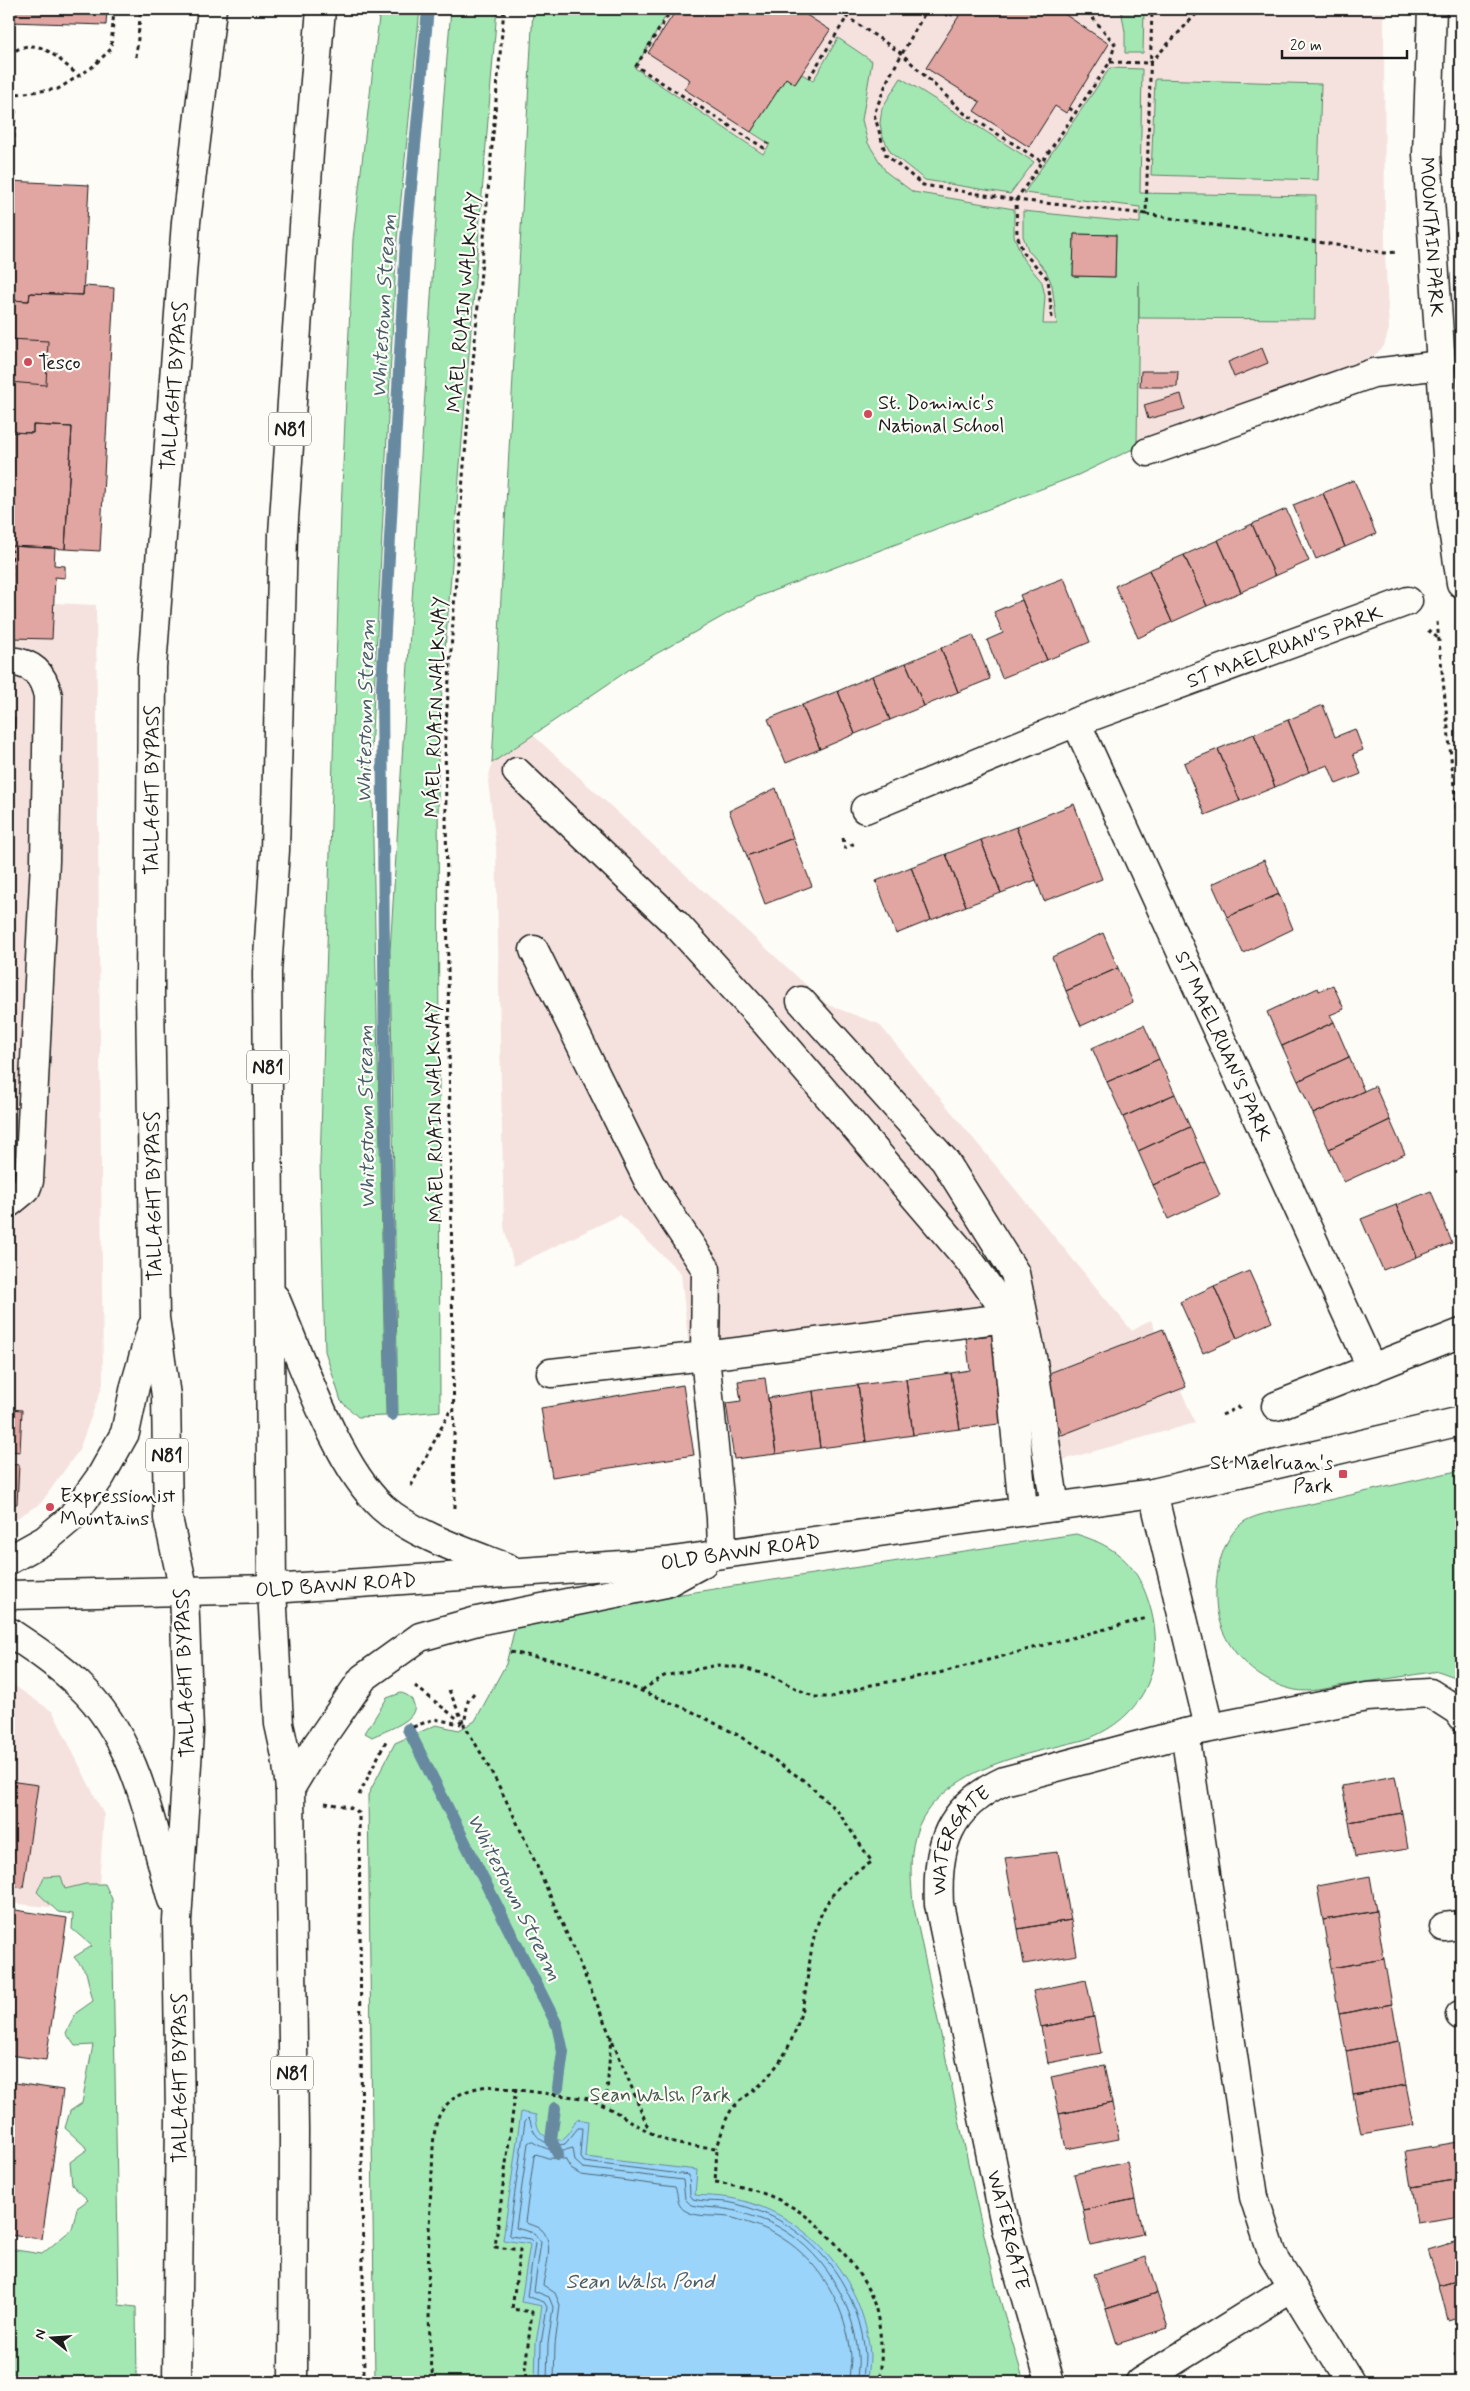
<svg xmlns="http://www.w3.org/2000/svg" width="1470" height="2391" font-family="Mynerve,sans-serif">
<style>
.built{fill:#f5e2de}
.green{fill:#a3e8b3;stroke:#608268;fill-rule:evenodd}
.water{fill:#9ad4fa;stroke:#688aa1}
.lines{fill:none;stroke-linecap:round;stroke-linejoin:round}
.shore{stroke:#4e6675;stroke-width:1}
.stream{stroke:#688aa1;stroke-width:12}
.building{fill:#e1a6a2;stroke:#1c1c1c}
.minor-casing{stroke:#1c1c1c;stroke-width:31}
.major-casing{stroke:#1c1c1c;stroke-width:31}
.path{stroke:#1c1c1c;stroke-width:3;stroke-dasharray:4 4;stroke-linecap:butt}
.minor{stroke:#fdfcf7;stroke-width:28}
.major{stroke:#fdfcf7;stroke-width:28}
.poi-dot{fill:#d1495b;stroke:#fdfcf7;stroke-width:2}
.labels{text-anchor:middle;stroke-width:4.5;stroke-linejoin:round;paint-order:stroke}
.shield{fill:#fdfcf7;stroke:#605f5e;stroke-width:1}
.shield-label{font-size:19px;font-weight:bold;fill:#1c1c1c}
.street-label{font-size:20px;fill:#1c1c1c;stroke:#fdfcf7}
.poi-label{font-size:20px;fill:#1c1c1c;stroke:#fdfcf7;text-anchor:start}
.park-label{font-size:20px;fill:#445949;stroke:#fdfcf7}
.water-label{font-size:21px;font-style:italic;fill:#485c6a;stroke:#fdfcf7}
</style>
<rect width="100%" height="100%" fill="#fdfcf7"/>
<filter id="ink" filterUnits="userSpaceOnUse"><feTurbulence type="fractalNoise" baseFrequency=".02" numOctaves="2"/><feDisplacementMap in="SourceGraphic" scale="10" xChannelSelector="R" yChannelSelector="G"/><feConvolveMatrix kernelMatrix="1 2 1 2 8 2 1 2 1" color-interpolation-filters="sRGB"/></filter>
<g filter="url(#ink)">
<path class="built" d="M533,9H1384L1385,253L1389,329L1384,346L1374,356L1137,447L1078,475L757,597L633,667L533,735L828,1005L879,1024L1132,1331L1151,1320L1195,1423L1034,1468L1014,1308L689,1350L681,1273L620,1215L514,1266L504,1227L496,846L488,781L492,763Z
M53,603L96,605L103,1384L79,1450L41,1503L9,1523V638L51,639Z
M9,1682L53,1712L104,1815L97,1912L9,1903Z"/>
<path class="green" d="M380,9H420L397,239L371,752L386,1416L358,1417L341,1401L325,1351L320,1163L341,511L353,239Z
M451,9H497L442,687L438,759L440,1411L398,1415L390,951L443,106Z
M533,9H670L635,68L763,154L770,144L751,132L786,78L795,84L802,74L813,81L838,38L872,61L862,120L868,143L886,172L913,192L1014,209V236L1023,259L1042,282L1045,296L1043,324H1057L1052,285L1046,271L1028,250L1023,236V211L1140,223V207L1024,193L1110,68L1142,69L1140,193L1316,196L1315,319L1139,318V281L1137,447L1078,475L757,597L633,667L492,763ZM1074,234L1116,235L1115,277L1073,276Z
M1121,9H1144L1143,53H1125V32Z
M901,78L1034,162L1010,194L925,180L891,153L882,135L880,123L882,108Z
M1155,79L1321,84L1318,180L1151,175Z
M1461,1470V1684L1455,1677L1438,1671C1406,1676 1375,1681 1344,1685C1329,1688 1310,1693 1295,1690C1253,1682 1217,1643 1216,1600C1215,1575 1221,1541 1241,1524C1251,1514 1288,1509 1302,1506C1355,1494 1408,1482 1461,1470Z
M1076,1534C1119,1547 1139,1566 1151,1610C1165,1664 1146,1714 1092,1737C1082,1741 1070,1743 1059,1746C1017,1756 975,1766 942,1795C908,1823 909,1863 913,1903L976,2200L996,2286L1024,2382H375L368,1795L395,1743L436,1725L459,1730L475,1721L506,1664L517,1619Z
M401,1693C406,1694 411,1697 413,1702C422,1720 384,1731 372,1737L365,1733L387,1698Z
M61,1876L65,1889L85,1884H105L112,1899L119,2305L136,2307L137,2382H9V2249L42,2254L72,2229L77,2208L88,2200L72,2185L70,2162L88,2149L65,2128L70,2111L82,2103L93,2045L75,2046L66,2033L76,2013L93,2001L86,1972L74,1957L92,1946L72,1929L73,1914L58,1912L37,1892L44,1877Z"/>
<path class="water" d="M521,2112L536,2115C536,2133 545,2140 562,2140L569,2133L577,2119L588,2121L585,2157L697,2170L695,2195C706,2196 719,2196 730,2198C805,2211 865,2278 870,2355C870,2364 868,2374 868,2382H535L536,2343L542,2306L521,2302L530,2244L503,2240Z"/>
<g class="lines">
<path class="shore" d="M540,2382L541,2344L547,2307L544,2302L527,2296L535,2243L531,2239L511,2236L509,2234L525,2121L528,2118L530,2120C533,2138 547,2148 565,2144L578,2128H582L580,2156L584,2162L689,2175L690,2195L693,2199C704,2202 716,2201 727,2202C739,2204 753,2209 764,2213C821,2237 861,2294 865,2356C865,2364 863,2373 863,2382
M547,2382L548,2344L553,2307L549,2297L534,2291L541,2242L534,2233L516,2228L528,2143L531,2141C546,2150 556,2153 573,2148L575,2161L583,2168L683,2180L685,2199L691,2205C702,2208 714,2207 725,2209C736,2210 748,2215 758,2218C815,2237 854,2297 858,2356C859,2364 857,2374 857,2382
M554,2382L555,2345L560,2305L555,2293L543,2285C545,2270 555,2243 542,2230C537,2225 530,2226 525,2222L534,2156L536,2154L548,2158L565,2159L571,2169L581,2175L675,2187C679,2194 675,2203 684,2210C697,2219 718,2214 733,2218C750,2223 767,2228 782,2238C822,2263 847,2310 851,2356C851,2364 849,2374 849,2382"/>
<path class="stream" d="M392,1415L385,1092L382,686L406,240L428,9
M408,1729L557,2025L563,2052L558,2088
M555,2108L551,2140L558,2154"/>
</g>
<path class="building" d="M9,9H107L106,25L9,22Z
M677,9H797L830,30L795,84L786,78L751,132L684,89L690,80L648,53Z
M949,9H1057L1109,44L1066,113L1055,106L1029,147L974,111L980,102L926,68L959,16Z
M9,181L89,185L83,295L30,293L29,301L9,300Z
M1074,234L1116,235L1115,277L1073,276Z
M84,286L114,288L100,551L65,549L72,427L33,425V433L9,432V300L29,301L30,293L83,295Z
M9,339L48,341L46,385L9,382Z
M1262,348L1268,363L1234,377L1228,362Z
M1141,371H1178L1177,387H1140Z
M1181,394L1185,409L1148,419L1144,405Z
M33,425L72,427L65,549L9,546V432L33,433Z
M1354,480L1376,534L1345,547L1323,493Z
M1323,493L1345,547L1316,559L1293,505Z
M1286,509L1309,561L1275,576L1252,524Z
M1252,524L1275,576L1241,592L1218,540Z
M1218,540L1241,592L1207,606L1184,555Z
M9,546L55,548L54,565L65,566V578L55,577L52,639L11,638L13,597H9Z
M1184,555L1207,606L1172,622L1149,570Z
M1149,570L1172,622L1138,638L1115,586Z
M1064,578L1090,642L1047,660L1020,595Z
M1022,600L1047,660L1002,678L987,640L1003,633L994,612Z
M973,635L990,679L958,692L941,648Z
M941,648L958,692L924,706L906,663Z
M906,663L924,706L890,720L872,676Z
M872,676L890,720L855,734L838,691Z
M838,691L855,734L820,749L802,705Z
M802,705L820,749L786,763L768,719Z
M1323,705L1335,737L1355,729L1363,750L1353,754L1361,774L1336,784L1328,765L1309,772L1288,720Z
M9,718H15L9,834Z
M1288,720L1309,772L1275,787L1254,734Z
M1254,734L1275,787L1240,801L1218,749Z
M1218,749L1240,801L1205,815L1184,763Z
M776,788L793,838L747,856L729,811Z
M1074,804L1102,879L1044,901L1016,827Z
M1016,827L1036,880L1001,893L981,840Z
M793,838L812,886L765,904L747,856Z
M981,840L1001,893L966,906L946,854Z
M946,854L966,906L931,920L911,867Z
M1264,860L1279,894L1227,917L1212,884Z
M911,867L931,920L896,934L876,881Z
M1279,894L1293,929L1243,953L1227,917Z
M9,918H12L9,981Z
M1103,933L1118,968L1066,991L1052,957Z
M1118,968L1133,1002L1081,1026L1066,991Z
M1333,985L1344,1009L1330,1015L1334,1022L1282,1046L1267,1012L1318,988L1319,991Z
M1334,1022L1349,1057L1298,1081L1282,1046Z
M1144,1025L1159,1059L1107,1082L1092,1048Z
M1349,1057L1364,1091L1313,1114L1298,1081Z
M1159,1059L1175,1094L1123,1117L1107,1082Z
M1375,1086L1390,1120L1329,1149L1313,1114Z
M1175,1094L1190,1127L1138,1151L1123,1117Z
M1390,1120L1405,1154L1344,1182L1329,1149Z
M1190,1127L1205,1162L1153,1185L1138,1151Z
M1205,1162L1220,1195L1168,1219L1153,1185Z
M1431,1191L1452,1243L1417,1257L1396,1205Z
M1396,1205L1417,1257L1383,1270L1361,1219Z
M1249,1271L1272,1322L1237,1338L1214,1286Z
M1214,1286L1237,1338L1203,1353L1180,1302Z
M1163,1329L1186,1387L1062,1435L1039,1377Z
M994,1335L1006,1423L960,1429L951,1373L970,1370L966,1338Z
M951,1373L960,1429L913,1435L906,1379Z
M765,1378L776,1454L734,1459L726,1403L741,1401L738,1381Z
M906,1379L913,1435L866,1442L858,1385Z
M683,1385L694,1455L552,1477L541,1408Z
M858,1385L866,1442L820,1448L813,1391Z
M813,1391L820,1448L776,1454L768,1398Z
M9,1395H12L11,1409L22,1410L20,1452L10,1451L9,1464L19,1465L17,1504H9Z
M1395,1776L1402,1813L1349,1822L1342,1786Z
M9,1781L38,1785L23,1888L9,1886Z
M1402,1813L1408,1849L1355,1857L1349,1822Z
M1058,1852L1071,1920L1018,1929L1005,1858Z
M1370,1876L1376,1911L1323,1920L1317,1886Z
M9,1909L67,1918L46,2060L9,2055Z
M1376,1911L1384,1959L1331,1968L1323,1920Z
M1071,1920L1077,1955L1024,1964L1018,1929Z
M1384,1959L1392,2004L1339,2014L1331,1968Z
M1086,1980L1094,2017L1041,2027L1033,1991Z
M1392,2004L1399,2041L1346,2051L1339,2014Z
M1094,2017L1101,2053L1048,2063L1041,2027Z
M1399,2041L1406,2085L1353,2094L1346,2051Z
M1104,2066L1112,2103L1059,2114L1051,2077Z
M9,2082L63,2090L42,2239L9,2235Z
M1406,2085L1414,2125L1361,2134L1353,2094Z
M1112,2103L1119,2139L1066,2149L1059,2114Z
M1458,2142L1461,2179L1411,2187L1405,2151Z
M1127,2162L1135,2199L1083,2210L1074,2174Z
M1461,2179V2216L1417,2223L1411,2187Z
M1135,2199L1143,2234L1090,2245L1083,2210Z
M1461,2240V2279L1439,2285L1428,2250Z
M1146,2257L1157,2293L1106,2309L1094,2274Z
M1461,2279V2316L1448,2320L1439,2285Z
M1157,2293L1168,2328L1117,2344L1106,2309Z
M1461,2349V2366L1454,2353Z
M1188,2377L1191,2382H1181Z"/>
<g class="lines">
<g class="minor-casing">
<g id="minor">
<path id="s1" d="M1432,9L1427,154L1451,516L1461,583"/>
<path d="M1148,452L1373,373L1441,365"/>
<path d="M9,661C32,663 43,673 48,696L45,861L29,1181L26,1189L9,1203"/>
<path id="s2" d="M1076,722L1372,1369"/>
<path d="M517,772L676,924L765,1022L972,1264L1004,1309L1023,1510"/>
<path id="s3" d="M865,809L1076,722L1408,601"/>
<path d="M534,950L650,1184L706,1269L705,1356L551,1373"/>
<path d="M801,1001L945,1161L1015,1273L1033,1362L1055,1507"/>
<path d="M1276,1406L1461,1333"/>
<path d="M1153,1493L1209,1727"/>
<path d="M722,1552L721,1518L705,1356L1005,1318"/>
<path d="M9,1595L184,1591"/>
<path d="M1185,1733L1254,2197L1273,2256L1350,2382"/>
<path d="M1444,1927L1461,1925"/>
<path d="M1460,2015H1461"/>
<path id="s4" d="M1050,2382L1006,2229L939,1904C936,1846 948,1807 1004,1781L1185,1733L1367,1697L1430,1693L1458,1711L1461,1716"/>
<path d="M1140,2382L1292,2287"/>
</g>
</g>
<g class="major-casing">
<g id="major">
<path d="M275,1298C301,1358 335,1463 382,1507C413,1535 469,1553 508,1568"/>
<path d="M9,1560L45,1540L71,1518L101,1476L125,1433L135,1386L152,1327"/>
<path id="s5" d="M184,1591L272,1589L666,1562L1153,1493L1461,1421"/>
<path d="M9,1632C33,1648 59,1665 79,1685C138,1740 151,1827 172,1900"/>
<path d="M290,1789L316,1746L363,1678L420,1637L477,1621L666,1583L703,1563"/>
<path id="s6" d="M177,2382L180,2116L177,1921L189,1732L184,1591L168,1518L166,1396L155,1318L150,993L152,667L186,222L212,9"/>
<path d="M293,2382L294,2130L290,1789L286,1756L279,1724L272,1589L267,972L275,850L283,534L309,153L321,9"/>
</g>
</g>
<path class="path" d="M672,9L636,66L764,148L768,143
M841,9L847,17L901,53L964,113L1041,161
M923,9L926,11L889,77L874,114L886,155L923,185L1016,200L1110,62L1115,44L1085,9
M938,9L950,17L953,12
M9,55C38,32 56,58 79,76
M136,57L141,9
M1110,62L1150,63L1201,9
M809,78L847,17
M9,93L16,94L58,89L91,68L111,49L114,9
M1069,108L1075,112
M13,154L16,94
M1146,214L1385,253L1397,252
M1052,318L1048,279L1023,252L1017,235L1016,200L1146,214L1152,9
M9,551H12L10,597
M1437,622L1461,854
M1428,630L1439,639
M843,838L845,848L855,843
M1222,1415L1241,1406
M411,1486L451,1409
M455,1508L445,737L463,477L504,9
M510,1652L568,1663L586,1669L689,1710L738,1735L806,1782L839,1813L872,1862C790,1908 823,1971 791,2041C784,2058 771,2074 758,2087C750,2094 739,2100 732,2109C724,2120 721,2136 717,2148
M415,1686L464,1724
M449,1690L463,1722
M642,1690L664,1676L718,1665L744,1668L771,1676L814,1697H832L871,1685L939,1673L1147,1618
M474,1693L468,1701L464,1725C502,1785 530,1850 559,1916C590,1987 620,2058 649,2130
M413,1727L434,1719L461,1724
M359,1795L387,1739
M325,1803L349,1807L359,1813L364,2382
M516,2088L495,2247L520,2250L512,2309L532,2312L525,2369L526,2382
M594,2101C618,2111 639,2128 663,2139C679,2147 700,2146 717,2148L715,2182C775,2190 816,2214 851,2263C863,2279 873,2295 877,2314C882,2337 882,2359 880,2382
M433,2382C427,2313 427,2242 432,2173C433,2156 432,2132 439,2116C449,2096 467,2089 488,2086L591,2099H604L607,2093L611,2036"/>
<use href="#minor" class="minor"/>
<use href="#major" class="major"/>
</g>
</g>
<g class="poi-dot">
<circle cx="28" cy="362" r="5"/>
<circle cx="868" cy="414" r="5"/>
<rect x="1338" y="1469" width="10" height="10" rx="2.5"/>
<circle cx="50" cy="1507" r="5"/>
</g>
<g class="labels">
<g class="shield">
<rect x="269" y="412.5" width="42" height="33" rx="4"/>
<rect x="247" y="1050.5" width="42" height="33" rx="4"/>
<rect x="146" y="1438.5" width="42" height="33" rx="4"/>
<rect x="271" y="2056.5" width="42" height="33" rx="4"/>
</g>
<g class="shield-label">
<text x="290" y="436">N81</text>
<text x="268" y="1074">N81</text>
<text x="167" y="1462">N81</text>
<text x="292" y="2080">N81</text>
</g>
<g class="street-label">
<text dy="7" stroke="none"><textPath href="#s1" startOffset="228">MOUNTAIN PARK</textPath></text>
<text transform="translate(463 302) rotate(-85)" y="7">MÁEL RUAIN WALKWAY</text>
<text dy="7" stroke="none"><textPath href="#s6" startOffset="2000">TALLAGHT BYPASS</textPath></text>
<text dy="7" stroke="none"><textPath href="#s3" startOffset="450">ST MAELRUAN'S PARK</textPath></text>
<text transform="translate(435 707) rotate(-88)" y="7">MÁEL RUAIN WALKWAY</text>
<text dy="7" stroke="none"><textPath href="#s6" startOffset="1595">TALLAGHT BYPASS</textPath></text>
<text dy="7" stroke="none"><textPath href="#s2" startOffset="356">ST MAELRUAN'S PARK</textPath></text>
<text transform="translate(434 1112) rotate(-91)" y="7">MÁEL RUAIN WALKWAY</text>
<text transform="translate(153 1196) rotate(-91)" y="7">TALLAGHT BYPASS</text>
<text dy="7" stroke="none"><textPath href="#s5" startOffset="558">OLD BAWN ROAD</textPath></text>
<text dy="7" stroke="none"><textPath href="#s5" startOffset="152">OLD BAWN ROAD</textPath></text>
<text transform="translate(184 1673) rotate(-92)" y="7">TALLAGHT BYPASS</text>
<text dy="7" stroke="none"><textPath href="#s4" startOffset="561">WATERGATE</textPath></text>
<text transform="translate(179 2078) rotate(-90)" y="7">TALLAGHT BYPASS</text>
<text transform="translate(1009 2230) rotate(76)" y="7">WATERGATE</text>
</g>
<g class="poi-label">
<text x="38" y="369">Tesco</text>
<text x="878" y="409">St. Dominic's<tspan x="878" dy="23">National School</tspan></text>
<text x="1333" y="1469" text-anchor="end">St Maelruan's<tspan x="1333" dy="23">Park</tspan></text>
<text x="60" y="1502">Expressionist<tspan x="60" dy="23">Mountains</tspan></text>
</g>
<g class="park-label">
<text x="660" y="2101">Sean Walsh Park</text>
</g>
<g class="water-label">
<text transform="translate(383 306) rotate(-87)" y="7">Whitestown Stream</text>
<text transform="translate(365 711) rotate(-89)" y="7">Whitestown Stream</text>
<text transform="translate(366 1117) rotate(-91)" y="7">Whitestown Stream</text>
<text transform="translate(515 1897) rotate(63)" y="7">Whitestown Stream</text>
<text x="640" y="2288">Sean Walsh Pond</text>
</g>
</g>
<rect width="1470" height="2391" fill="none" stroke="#fdfcf7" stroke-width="30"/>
<rect x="15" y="15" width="1440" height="2361" fill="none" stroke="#1c1c1c" stroke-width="2" filter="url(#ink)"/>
<g transform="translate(52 2338) rotate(287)" stroke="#fdfcf7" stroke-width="4" paint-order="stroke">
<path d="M0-4L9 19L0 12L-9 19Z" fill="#1c1c1c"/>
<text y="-8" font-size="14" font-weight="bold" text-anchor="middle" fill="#1c1c1c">N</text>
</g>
<path d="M1282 50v8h125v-8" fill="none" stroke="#1c1c1c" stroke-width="2.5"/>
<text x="1290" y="50" font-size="15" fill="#1c1c1c" stroke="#fdfcf7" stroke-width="4" paint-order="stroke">20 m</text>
</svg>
